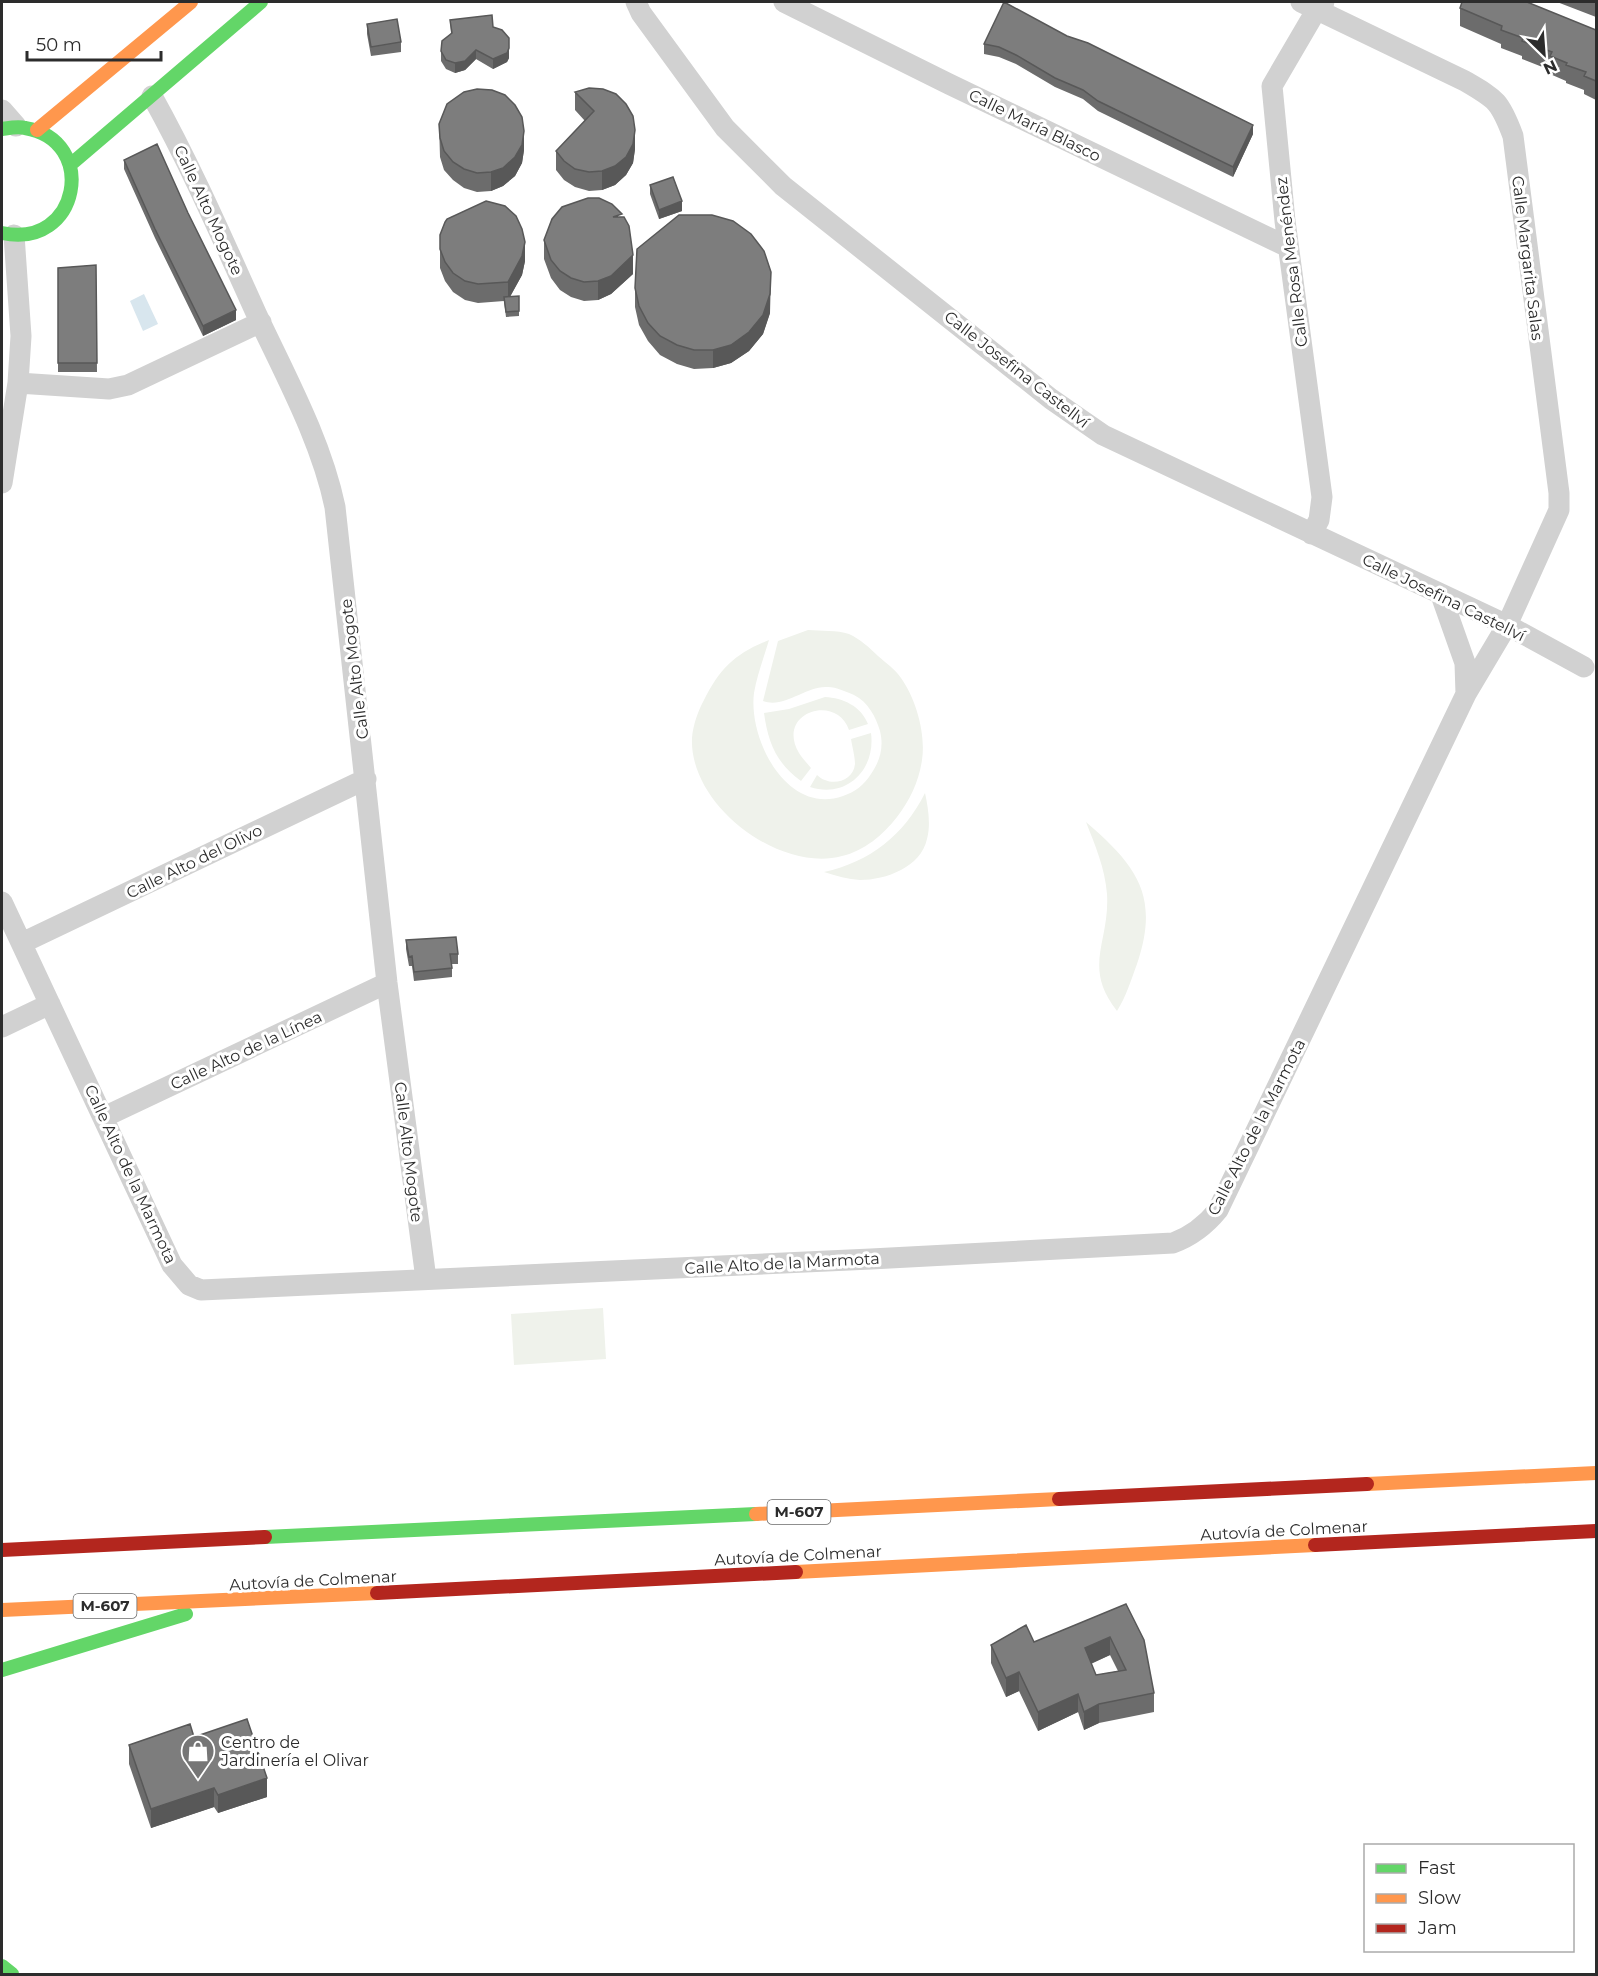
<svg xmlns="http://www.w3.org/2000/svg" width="1598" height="1976" font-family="Montserrat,sans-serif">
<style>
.green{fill:#eff2eb}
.water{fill:#d8e6ee}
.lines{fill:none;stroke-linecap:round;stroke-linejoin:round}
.street{stroke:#d1d1d1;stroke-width:21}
.fast{stroke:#63d668;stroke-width:14}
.slow{stroke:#ff974d;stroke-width:14}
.jam{stroke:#b3261e;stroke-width:14}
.wall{fill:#6c6c6c;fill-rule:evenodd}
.shaded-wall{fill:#585858}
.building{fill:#7d7d7d;stroke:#585858;stroke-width:1.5;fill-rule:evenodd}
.labels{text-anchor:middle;stroke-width:6;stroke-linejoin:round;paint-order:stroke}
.shield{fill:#fff;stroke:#6b6b6b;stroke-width:1.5}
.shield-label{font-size:15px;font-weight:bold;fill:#2c2c2c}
.street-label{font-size:16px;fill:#2c2c2c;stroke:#fff}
.poi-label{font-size:16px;fill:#2c2c2c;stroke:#fff;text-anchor:start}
</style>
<rect width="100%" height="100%" fill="#fff"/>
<path class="green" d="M808,630C821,631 837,630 849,634C860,639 870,648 878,656C886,663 895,669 901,678C916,699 926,734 922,760C919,781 910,800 897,817C883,835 864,851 842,856C779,873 689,805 692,738C693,725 698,711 704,700C720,668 736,653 769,640C764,657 757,675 754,693C748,739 787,816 843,796C855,792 864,785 871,774C880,761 884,747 880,731C876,717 868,702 854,695C847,692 836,687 828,687C806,685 785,709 763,701L778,641Z
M825,697C843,698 861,706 868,724L849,730C837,693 775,712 799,753C802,758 807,763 811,768L801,781C776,763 768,742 764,713L789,709Z
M871,733C876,770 846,799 810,787L817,775C829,787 853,783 855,764C855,756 852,746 851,739Z
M925,793C928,807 931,824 927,839C921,867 886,880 860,880C848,879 836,876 824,872C870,862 904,835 925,793Z
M1086,822C1137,866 1160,896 1137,964C1131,980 1126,997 1117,1011C1082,966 1110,943 1107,894C1105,868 1095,845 1086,822Z
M603,1308L606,1359L514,1365L511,1314Z"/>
<path class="water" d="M144,294L158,324L143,331L130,301Z"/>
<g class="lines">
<path class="street" d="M636,2L641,13L725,128L783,186L1051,399L1103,435L1507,625L1584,667
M784,2L949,84L1288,247
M152,96C191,166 223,240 256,313C285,375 321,440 335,507L387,983L426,1279
M2,110L16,126
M18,383L109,389L128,385L261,322
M2,483L18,383L21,336L14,235
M1311,534L1319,520L1322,497L1285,221L1272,86L1317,9L1324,2
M1441,595L1465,663L1466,694
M2,902L172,1265L189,1285L201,1290L871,1259L1173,1243C1192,1236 1205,1226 1218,1210L1466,694L1507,625L1559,510V493L1513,136C1500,101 1496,99 1465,81L1301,2
M22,943L366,779
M2,1027L50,1004
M104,1117L387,983"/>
<path class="fast" d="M2,129C9,128 18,126 25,128C99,140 80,250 2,233
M70,165L261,2
M265,1537L756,1514
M2,1670L186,1614
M2,1966L12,1974"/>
<path class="slow" d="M37,130L191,2
M1367,1484L1596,1473
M756,1514L1059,1499
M796,1572L1315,1545
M2,1610L377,1593"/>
<path class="jam" d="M1059,1499L1367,1484
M1315,1545L1596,1531
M2,1550L265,1537
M377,1593L796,1572"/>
</g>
<path class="wall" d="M1557,2H1596V17Z
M1460,8L1596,30V100L1584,94V90L1566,83V81L1550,74V70L1522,59V56L1501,48V44L1460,26Z
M450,20L493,27L509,58L507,62L493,69L476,59L465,70L455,73L446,69L441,61V51L451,33Z
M367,24L401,42V52L371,56L367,34Z
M1067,36L1253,134L1233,177L1098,111L1083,99L1055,87L1016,64L999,57L984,54V44Z
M575,92L635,149L633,163L626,175L615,185L602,190L589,191L575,187L564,180L556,170V151L585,121L575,110Z
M439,124L524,150L522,163L515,176L503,186L491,191L477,192L464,188L453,180L444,170L440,157Z
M124,160L236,320L203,336L155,238L124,169Z
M650,185L682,211L659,219L650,194Z
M622,217L633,274L611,294L598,300L584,301L571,297L560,290L551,278L544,259V240Z
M440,235L525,261L522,275L510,297L519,296V316L506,317L504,301L478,303L465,300L453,292L445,281L440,268Z
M96,265L97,372H58V268Z
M635,288L770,313L763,334L749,351L731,363L713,368L694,369L677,364L660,355L648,341L639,325L635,307Z
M406,940L458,954V964H452V977L414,981L412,966H409L406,949Z
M1126,1604L1154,1693V1712L1099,1723L1084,1730L1078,1712L1038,1731L1019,1691L1006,1697L991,1663V1645L1034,1642ZM1110,1655L1118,1671L1096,1675L1091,1664Z
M194,1737L267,1797L218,1813L214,1807L151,1828L129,1764V1745Z"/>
<path class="shaded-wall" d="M509,48V58L507,62L493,69V59Z
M476,50V59L465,70L455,73V63Z
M1253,125V134L1233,177V167Z
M635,130V149L633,163L626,175L615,185L602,190V171Z
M524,131V150L522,163L515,176L503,186L491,191V172Z
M682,201V211L659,219V210Z
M525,242V261L522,275L508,300V282Z
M633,255V274L611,294L598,300V281Z
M771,272L770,313L763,334L749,351L731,363L713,368V350Z
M236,310V320L203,336V326Z
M1110,1637V1655L1085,1666V1648Z
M1019,1672V1691L1006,1697V1678Z
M1078,1694V1712L1038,1731V1712Z
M1099,1704V1723L1084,1730V1712Z
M267,1778V1797L218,1813V1795Z
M214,1788V1807L151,1828V1809Z"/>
<path class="building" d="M1004,2L1067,36L1088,43L1253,125L1233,167L1098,101L1083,90L1055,78L1016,55L999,47L984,44Z
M1462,2H1527L1596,30V81L1584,76L1586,72L1566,65L1567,63L1550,56L1552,52L1522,41L1523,38L1501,30L1502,26L1460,8Z
M492,15L493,27L502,30L509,38V48L507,53L493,59L476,50L465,61L455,63L446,60L441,51L442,41L452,33L450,20Z
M397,19L401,42L371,47L367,24Z
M589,88L603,89L616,94L626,104L633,116L635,130L633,144L626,157L615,166L602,171L589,172L575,169L564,161L556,151L594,111L575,92Z
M477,89L492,90L505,95L515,105L522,117L524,131L522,145L515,157L503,168L491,172L477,173L464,169L453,162L444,151L440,138L439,124L447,104L464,92Z
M157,144L188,213L236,310L203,326L155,229L124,160Z
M673,177L682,201L659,210L650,185Z
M588,198H599L612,204L622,214L613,217H624L629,226L633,255L611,276L598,281L584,282L571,278L560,271L551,260L544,240L552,219L562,207Z
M486,201L505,206L516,216L522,229L525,242L522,256L508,282L478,284L465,281L453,273L445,262L440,249V235L445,222L447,219Z
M679,215H712L733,221L751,234L764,251L771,272L770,294L763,315L749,332L731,345L713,350H694L677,345L660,336L648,323L639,306L635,288L637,249Z
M96,265L97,363H58V268Z
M519,296V311L506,312L504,297Z
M456,937L458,954H450L452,968L414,972L412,956L409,957L406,940Z
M1126,1604L1144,1640L1154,1693L1099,1704L1084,1712L1078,1694L1038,1712L1019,1672L1006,1678L991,1645L1026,1625L1034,1642ZM1110,1637L1126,1670L1096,1675L1085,1648Z
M247,1719L267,1778L218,1795L214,1788L151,1809L129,1745L190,1724L194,1737Z"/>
<defs>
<g id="shop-pin" transform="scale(1.725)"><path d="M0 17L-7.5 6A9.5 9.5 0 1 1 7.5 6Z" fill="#767676" stroke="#fff"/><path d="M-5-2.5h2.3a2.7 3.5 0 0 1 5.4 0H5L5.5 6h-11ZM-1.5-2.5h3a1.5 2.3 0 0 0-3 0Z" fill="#fff"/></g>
</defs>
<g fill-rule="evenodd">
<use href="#shop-pin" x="198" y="1751"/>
</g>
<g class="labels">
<g class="shield">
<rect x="767.5" y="1500" width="63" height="24" rx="4.5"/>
<rect x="73.5" y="1594" width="63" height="24" rx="4.5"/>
</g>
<g class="shield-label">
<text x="799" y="1517">M-607</text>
<text x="105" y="1611">M-607</text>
</g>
<g class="street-label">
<text transform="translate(1035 125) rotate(26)" y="6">Calle María Blasco</text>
<text transform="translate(209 210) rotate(65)" y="6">Calle Alto Mogote</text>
<text transform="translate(1528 258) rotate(83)" y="6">Calle Margarita Salas</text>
<text transform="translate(1291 262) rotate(-97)" y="6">Calle Rosa Menéndez</text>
<text transform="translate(1017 369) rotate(38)" y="6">Calle Josefina Castellví</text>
<text transform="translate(1444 597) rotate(26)" y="6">Calle Josefina Castellví</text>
<text transform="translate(354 669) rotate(-97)" y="6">Calle Alto Mogote</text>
<text transform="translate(194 861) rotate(-26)" y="6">Calle Alto del Olivo</text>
<text transform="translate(246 1050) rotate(-25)" y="6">Calle Alto de la Línea</text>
<text transform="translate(1256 1127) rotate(-63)" y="6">Calle Alto de la Marmota</text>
<text transform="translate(409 1152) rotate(83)" y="6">Calle Alto Mogote</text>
<text transform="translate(131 1174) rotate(65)" y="6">Calle Alto de la Marmota</text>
<text transform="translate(782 1263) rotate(-3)" y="6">Calle Alto de la Marmota</text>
<text transform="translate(1284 1530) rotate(-3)" y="6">Autovía de Colmenar</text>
<text transform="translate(798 1555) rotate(-3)" y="6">Autovía de Colmenar</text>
<text transform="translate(313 1580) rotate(-3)" y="6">Autovía de Colmenar</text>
</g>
<g class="poi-label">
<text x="221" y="1748">Centro de<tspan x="221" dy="18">Jardinería el Olivar</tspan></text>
</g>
</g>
<rect width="1598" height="1976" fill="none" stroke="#2c2c2c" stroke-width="6"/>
<rect x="1364" y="1844" width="210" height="108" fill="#ffffff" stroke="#ababab" stroke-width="1.5"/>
<rect x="1376" y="1864" width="30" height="9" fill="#63d668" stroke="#ababab" stroke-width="1.5"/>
<text x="1418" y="1874" font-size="18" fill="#2c2c2c">Fast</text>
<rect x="1376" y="1894" width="30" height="9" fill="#ff974d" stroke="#ababab" stroke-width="1.5"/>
<text x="1418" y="1904" font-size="18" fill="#2c2c2c">Slow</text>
<rect x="1376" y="1924" width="30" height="9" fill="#b3261e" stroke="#ababab" stroke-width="1.5"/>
<text x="1418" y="1934" font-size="18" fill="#2c2c2c">Jam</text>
<g transform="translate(1544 54) rotate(155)" stroke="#ffffff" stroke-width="4.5" paint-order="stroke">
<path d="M0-4.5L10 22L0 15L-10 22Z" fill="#2c2c2c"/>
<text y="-9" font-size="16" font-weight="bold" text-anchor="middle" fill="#2c2c2c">N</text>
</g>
<path d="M27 51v9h134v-9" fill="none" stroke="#2c2c2c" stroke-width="3"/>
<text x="36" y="51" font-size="18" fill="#2c2c2c" stroke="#ffffff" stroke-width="4.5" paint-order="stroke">50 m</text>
</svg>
